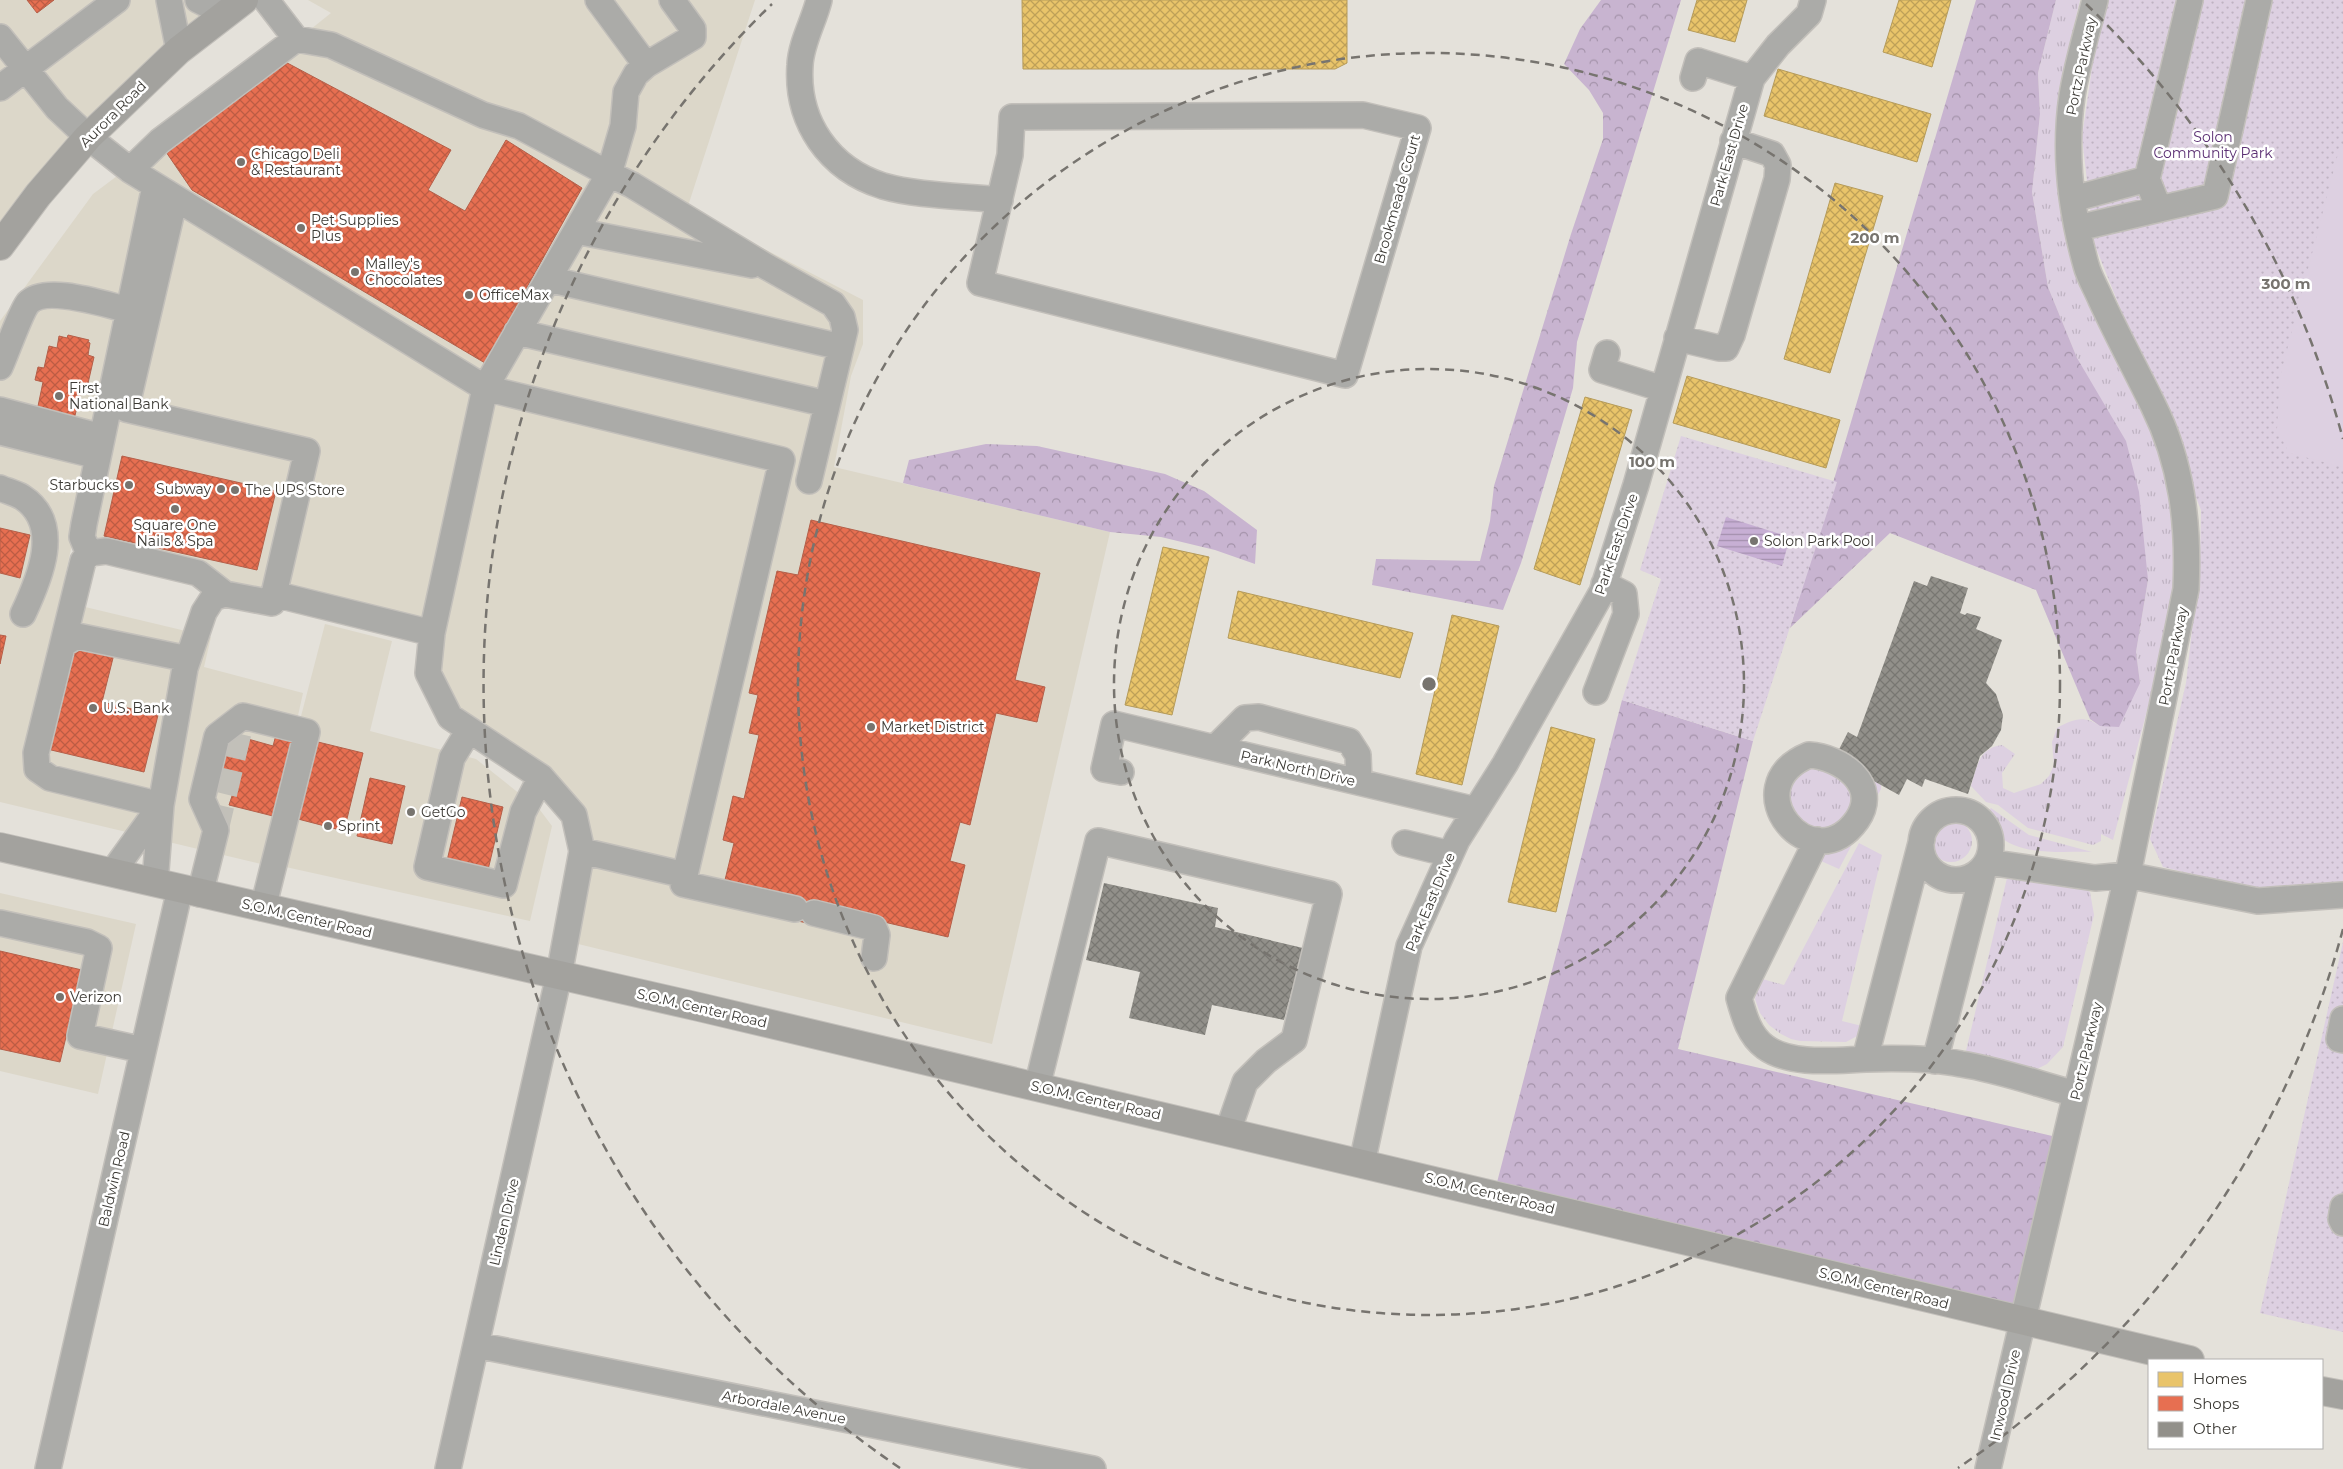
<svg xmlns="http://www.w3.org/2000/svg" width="2343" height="1469" font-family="Montserrat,sans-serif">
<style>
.built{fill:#dcd7c9}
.grass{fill:url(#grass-tufts)}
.forest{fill:url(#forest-crowns)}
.park{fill:url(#park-dots)}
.garden{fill:#ddd0e1}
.water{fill:url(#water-rules)}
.homes{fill:url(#homes-cross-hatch);stroke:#b59b5a}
.shops{fill:url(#shops-cross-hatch);stroke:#b45f49}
.building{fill:url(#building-cross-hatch)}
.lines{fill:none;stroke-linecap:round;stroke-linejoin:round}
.minor-tunnel{stroke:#c2c0b9;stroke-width:25;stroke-dasharray:25 12;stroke-linecap:butt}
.minor-casing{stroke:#c2bfba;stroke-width:28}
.major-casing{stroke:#c2bfba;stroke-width:30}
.minor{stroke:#ababa8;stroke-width:25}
.major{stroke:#a3a29e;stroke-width:28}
.ring{fill:none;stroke:#77746f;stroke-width:2.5;stroke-dasharray:9 6}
.poi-dot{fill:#77746f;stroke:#fff;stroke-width:2}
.labels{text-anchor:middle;stroke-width:5;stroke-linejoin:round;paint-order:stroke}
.street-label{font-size:14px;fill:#3c3a35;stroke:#fff}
.park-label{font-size:14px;fill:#5b2f73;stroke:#fff}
.poi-label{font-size:14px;fill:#3c3a35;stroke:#fff;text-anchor:start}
.centre{fill:#77746f;stroke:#fff;stroke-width:2.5}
.ring-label{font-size:15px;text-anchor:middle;font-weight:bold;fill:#77746f;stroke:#fff;stroke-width:5;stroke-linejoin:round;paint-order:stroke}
</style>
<defs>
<pattern id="grass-tufts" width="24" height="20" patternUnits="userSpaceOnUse" patternTransform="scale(1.25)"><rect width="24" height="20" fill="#ddd0e1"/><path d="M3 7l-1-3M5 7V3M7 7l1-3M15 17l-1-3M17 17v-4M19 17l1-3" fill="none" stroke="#bfb3c2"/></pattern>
<pattern id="forest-crowns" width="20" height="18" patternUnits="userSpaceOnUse" patternTransform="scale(1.25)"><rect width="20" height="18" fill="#c8b4d0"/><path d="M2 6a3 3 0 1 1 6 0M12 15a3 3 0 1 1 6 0" fill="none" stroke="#a493aa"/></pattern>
<pattern id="park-dots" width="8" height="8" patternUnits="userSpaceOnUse" patternTransform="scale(1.25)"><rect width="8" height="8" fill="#ddd0e1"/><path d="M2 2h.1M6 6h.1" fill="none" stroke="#bfb3c2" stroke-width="1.8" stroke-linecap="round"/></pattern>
<pattern id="water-rules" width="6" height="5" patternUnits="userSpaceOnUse" patternTransform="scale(1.25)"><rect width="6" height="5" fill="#c7afd4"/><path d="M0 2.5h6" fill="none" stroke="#a38fad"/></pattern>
<pattern id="homes-cross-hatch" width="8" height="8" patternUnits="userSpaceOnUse" patternTransform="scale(1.25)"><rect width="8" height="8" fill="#e9c46a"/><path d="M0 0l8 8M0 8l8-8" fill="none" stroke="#bea058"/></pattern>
<pattern id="shops-cross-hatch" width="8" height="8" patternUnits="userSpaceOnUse" patternTransform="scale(1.25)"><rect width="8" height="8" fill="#e76f51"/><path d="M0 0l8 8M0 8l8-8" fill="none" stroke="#bc5c44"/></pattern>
<pattern id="building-cross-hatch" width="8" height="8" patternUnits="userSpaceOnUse" patternTransform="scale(1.25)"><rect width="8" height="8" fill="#92908a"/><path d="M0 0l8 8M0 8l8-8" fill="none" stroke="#787772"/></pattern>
</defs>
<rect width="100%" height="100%" fill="#e4e1da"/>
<path class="built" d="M0,0H244L179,50L0,246Z
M308,0H755L687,209L863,300V344L851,376L834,467L1110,532L992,1044L574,943V815L450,717L432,633L72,544L60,601L211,637L204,667L303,693L280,797L325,624L392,641L370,731L476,759L540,810L552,826L530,921L263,862L261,864L0,802V321L93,194L276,57L331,13Z
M0,893L136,924L98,1094L0,1071Z"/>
<path class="grass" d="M2056,0H2080L2059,89L2055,156L2063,224L2085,297L2138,397L2160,457L2170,504L2175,555L2171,619L2113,840L2101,834V841L2093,845L2028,828L1998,805L1986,802L1971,786C1977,766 1979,748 2002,745L2015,754L2002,773L2003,788L2014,793L2041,784L2049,776L2054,765L2052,742L2057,728C2073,719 2084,715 2100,726L2140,683L2136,652L2148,580L2077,358L2048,287L2032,192L2040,114L2038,73Z
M1809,764L1851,779L1853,810L1830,831L1797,822C1787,789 1780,787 1809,764Z
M1991,808L2029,835L2092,852C2062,851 2020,857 1997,834C1992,829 1989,820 1985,814Z
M1930 841a21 21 0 1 1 42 0a21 21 0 1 1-42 0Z
M1859,843L1882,855L1842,1021L1862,1026L1861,1034L1846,1042L1800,1041L1791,1039L1781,1034L1769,1025L1760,1013L1755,999L1759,978L1784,985Z
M2050,877L2074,882L2090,892L2094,915L2063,1047L2047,1064L2035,1070L1966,1051L2007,878Z"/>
<path class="forest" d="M1601,0H1681L1577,342L1573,388L1521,563L1503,610L1372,585L1376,559L1480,561L1490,521L1494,486L1571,234L1603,139V113L1589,90L1564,64L1580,29Z
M1976,0H2056L2038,73L2040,114L2032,192L2048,287L2077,358L2126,441L2139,492L2148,580L2136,652L2140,683L2119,727L2100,726L2090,719L2036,590L1890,533L1790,628Z
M986,444L1037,446L1165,474L1204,491L1257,530L1255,564L1215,550L1161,537L1110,532L903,483L909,460Z
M1622,700L1753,741L1678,1049L2065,1139L2022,1321L1494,1194Z"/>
<path class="park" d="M2106,0H2343V898L2246,887L2163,867L2150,839L2186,683L2200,560L2201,510L2094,243L2082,137L2096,40Z
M1681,436L1837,482L1753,741L1622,700L1661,579L1640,570Z
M2343,942V1332L2260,1313Z"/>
<path class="garden" d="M2340,146L2343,147V467L2289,453L2277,429L2280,377Z
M1860,773L1881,785V789L1839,869L1821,861L1830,844L1859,824Z"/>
<path class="water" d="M1726,517L1790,537L1782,566L1717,546Z"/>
<path class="homes" d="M1022,0H1347V63L1335,69H1023Z
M1697,0H1747L1735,42L1688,30Z
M1899,0H1951L1932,67L1883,52Z
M1778,69L1931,114L1917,162L1764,116Z
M1835,183L1883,196L1830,373L1784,359Z
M1687,376L1840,420L1826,468L1673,423Z
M1585,397L1632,410L1580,585L1534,569Z
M1163,547L1209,557L1172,715L1125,705Z
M1238,591L1413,633L1400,678L1228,638Z
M1452,615L1499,626L1462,785L1416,774Z
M1551,727L1595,739L1556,912L1508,902Z"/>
<path class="shops" d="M27,0H54L37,13Z
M276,57L451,150L428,190L465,211L506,140L582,188L485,363L192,190L164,149Z
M68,335L89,340L88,342L90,343L88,355L94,357L86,392L81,391L66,452L36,416L43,382L35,380L38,367L44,368L49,346L57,348L59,336L67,338Z
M122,456L276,491L257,570L104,536Z
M811,520L1040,573L1015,680L1045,687L1037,722L996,713L970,825L960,822L950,861L965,865L948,937L816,906L812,924L793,920L724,884L734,843L723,840L733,796L744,799L759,735L749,733L758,695L749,693L777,571L798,575Z
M0,528L30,535L20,578L0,573Z
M0,635L6,636L0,664Z
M71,644L114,654L102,702L158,715L144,772L47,749Z
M276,735L293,739L273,816L229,805L233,793L209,787L219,749L243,756L248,739L273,746Z
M318,742L363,753L344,831L298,819Z
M370,778L405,786L392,844L357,836Z
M462,797L503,807L487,874L446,865Z
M0,951L82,970L60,1062L0,1049Z"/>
<path class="building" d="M1931,576L1968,588L1960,613L1965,615L1967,613L1981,617L1976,629L2002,640L1986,683L1996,694L2003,715L2001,730L1992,746L1980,756L1968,794L1925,779L1922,787L1907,779L1899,795L1834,759L1848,732L1857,737L1914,581L1927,586Z
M1104,883L1218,908L1215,927L1303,948L1284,1020L1212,1005L1205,1035L1129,1018L1140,972L1086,960Z"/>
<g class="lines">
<path class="minor-tunnel" d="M216,830L243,716"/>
<g class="minor-casing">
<path id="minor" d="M169,0L179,50
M198,0L226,14
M266,0L296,39L331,45L483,115L519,126L609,174L485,388L782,460L685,875L582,851
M598,0L646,65
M672,0L693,29V37L646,65L636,74L626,92L623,126L609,174L632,185L767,267L833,304L842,317L845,330L809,481
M819,0C814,21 801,43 800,65C796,122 829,169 883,186C918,196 963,196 1000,200
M0,37L57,108L88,137L130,170L485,388L432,633L428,673L450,717L541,777L574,815L582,851L559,975L448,1469
M1693,78L1698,61L1752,78
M0,88L117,0
M1363,115L1418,128L1345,375L980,283L1010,155L1012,117Z
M130,170L160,141L296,39
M175,198L126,409L307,451L274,594L432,633
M2073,199L2147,179
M2159,209L2147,179L2190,0
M2078,228L2215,196L2259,0
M576,231L752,265
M548,279L841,347
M517,332L827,404
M1677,338L1719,348H1726L1732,335L1777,179L1778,165L1772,154L1733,141
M1607,353L1602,370L1663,389
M0,367C6,354 21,311 28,303C46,284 106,305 129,310
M0,410L102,437
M0,432L98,456
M0,488C7,491 15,493 22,497C64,524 39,580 23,614
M89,554L82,537L84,524L155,186
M63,644L77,636L188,659
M1596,692L1626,614L1624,594L1604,584
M469,730L452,758L427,867L504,885L523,812L541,777
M1215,748L1245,718L1259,717L1349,741L1358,755L1359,782
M1809,755C1841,757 1881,785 1857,820C1812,883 1732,787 1809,755Z
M1121,772L1104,769L1114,724L1476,810
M161,805L50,778L37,769L36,753L83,561L90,553L106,551L198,573L225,594
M1921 845a35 35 0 1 1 70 0a35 35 0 1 1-70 0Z
M1817,840L1739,998C1744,1016 1749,1035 1765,1047C1791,1066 1836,1060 1866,1059C1896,1058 1931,1058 1961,1064C2000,1070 2038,1084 2076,1094
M1405,843L1450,854
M1988,862L2095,878L2127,875L2258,901L2343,895
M112,873L161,805
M155,883L161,805L185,668L204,612L213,598L225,594L272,603
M683,884L795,909
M200,894L216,830L202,799L217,736L243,716L307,732L263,908
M814,913L874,928L877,935L874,958
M0,923L87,942L99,948L80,1036L143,1050
M2343,1019L2339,1039L2343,1040
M1865,1059L1922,839
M1935,1061L1984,868
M1037,1087L1098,841L1329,894L1294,1040L1266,1061L1245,1082L1228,1131
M1362,1163L1409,946L1457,840L1505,764L1602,592L1636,485L1752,78L1778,45L1809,14L1813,0
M2343,1207L2341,1219L2343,1223
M476,1345L1093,1469
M48,1469L180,889
M1988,1469L2130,864L2186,589C2189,525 2182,463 2153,405C2136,370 2117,335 2101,300C2096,288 2089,277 2086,265C2071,211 2064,151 2072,96C2077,64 2087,32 2095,0"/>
</g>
<g class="major-casing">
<path id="major" d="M0,246L38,195L88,137L179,50L244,0
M0,847L699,1007L2190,1360
M2322,1391L2343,1395"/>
</g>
<use href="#minor" class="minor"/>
<use href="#major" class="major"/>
</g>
<g class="ring">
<circle cx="1429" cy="684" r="315"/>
<circle cx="1429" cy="684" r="631"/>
<path d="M2343 929A946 946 0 0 1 1958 1468M900 1468A946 946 0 0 1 772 4M2086 4A946 946 0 0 1 2343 439"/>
</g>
<g class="poi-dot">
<circle cx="241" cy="162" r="5"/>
<circle cx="301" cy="228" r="5"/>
<circle cx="355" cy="272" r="5"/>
<circle cx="469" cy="295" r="5"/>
<circle cx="59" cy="396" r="5"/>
<circle cx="129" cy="485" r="5"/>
<circle cx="221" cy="489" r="5"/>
<circle cx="235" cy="490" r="5"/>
<circle cx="175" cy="509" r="5"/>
<circle cx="1754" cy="541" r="5"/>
<circle cx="93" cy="708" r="5"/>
<circle cx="871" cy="727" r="5"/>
<circle cx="411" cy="812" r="5"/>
<circle cx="328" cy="826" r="5"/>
<circle cx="60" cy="997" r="5"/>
</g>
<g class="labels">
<g class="street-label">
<text transform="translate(2081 66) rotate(-78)" y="5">Portz Parkway</text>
<text transform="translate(113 114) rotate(-45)" y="5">Aurora Road</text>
<text transform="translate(1729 155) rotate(-74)" y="5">Park East Drive</text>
<text transform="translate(1397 199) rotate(-74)" y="5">Brookmeade Court</text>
<text transform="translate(1616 544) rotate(-71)" y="5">Park East Drive</text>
<text transform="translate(2173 656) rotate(-79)" y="5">Portz Parkway</text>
<text transform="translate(1298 768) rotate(13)" y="5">Park North Drive</text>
<text transform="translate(1430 902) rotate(-67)" y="5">Park East Drive</text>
<text transform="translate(307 918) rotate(13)" y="5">S.O.M. Center Road</text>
<text transform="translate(702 1008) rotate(13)" y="5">S.O.M. Center Road</text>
<text transform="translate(2086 1051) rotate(-77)" y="5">Portz Parkway</text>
<text transform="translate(1096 1100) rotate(13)" y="5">S.O.M. Center Road</text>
<text transform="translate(114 1179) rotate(-77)" y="5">Baldwin Road</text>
<text transform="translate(1490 1193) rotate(14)" y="5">S.O.M. Center Road</text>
<text transform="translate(504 1222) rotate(-77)" y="5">Linden Drive</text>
<text transform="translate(1884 1288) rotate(14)" y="5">S.O.M. Center Road</text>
<text transform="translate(2005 1395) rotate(-77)" y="5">Inwood Drive</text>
<text transform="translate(784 1407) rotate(11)" y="5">Arbordale Avenue</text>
</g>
<g class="park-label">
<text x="2213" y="142">Solon<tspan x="2213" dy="16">Community Park</tspan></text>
</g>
<g class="poi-label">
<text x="251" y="159">Chicago Deli<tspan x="251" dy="16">&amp; Restaurant</tspan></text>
<text x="311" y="225">Pet Supplies<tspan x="311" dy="16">Plus</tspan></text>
<text x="365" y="269">Malley's<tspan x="365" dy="16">Chocolates</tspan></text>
<text x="479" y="300">OfficeMax</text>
<text x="69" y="393">First<tspan x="69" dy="16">National Bank</tspan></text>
<text x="119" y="490" text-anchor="end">Starbucks</text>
<text x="211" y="494" text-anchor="end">Subway</text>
<text x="245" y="495">The UPS Store</text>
<text x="175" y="530" text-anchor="middle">Square One<tspan x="175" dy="16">Nails &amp; Spa</tspan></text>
<text x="1764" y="546">Solon Park Pool</text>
<text x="103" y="713">U.S. Bank</text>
<text x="881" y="732">Market District</text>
<text x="421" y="817">GetGo</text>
<text x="338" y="831">Sprint</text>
<text x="70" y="1002">Verizon</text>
</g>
</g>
<circle cx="1429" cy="684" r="8" class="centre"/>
<g class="ring-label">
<text x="1875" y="243">200 m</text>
<text x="2286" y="289">300 m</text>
<text x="1652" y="467">100 m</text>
</g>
<rect x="2148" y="1359" width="175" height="90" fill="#ffffff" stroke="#b1b0ae"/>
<rect x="2158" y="1372" width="25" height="15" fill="#e9c46a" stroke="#b1b0ae"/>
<text x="2193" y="1384" font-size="15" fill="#3c3a35">Homes</text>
<rect x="2158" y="1396" width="25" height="15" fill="#e76f51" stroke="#b1b0ae"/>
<text x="2193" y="1409" font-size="15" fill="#3c3a35">Shops</text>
<rect x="2158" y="1422" width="25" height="15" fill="#92908a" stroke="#b1b0ae"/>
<text x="2193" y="1434" font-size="15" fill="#3c3a35">Other</text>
</svg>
